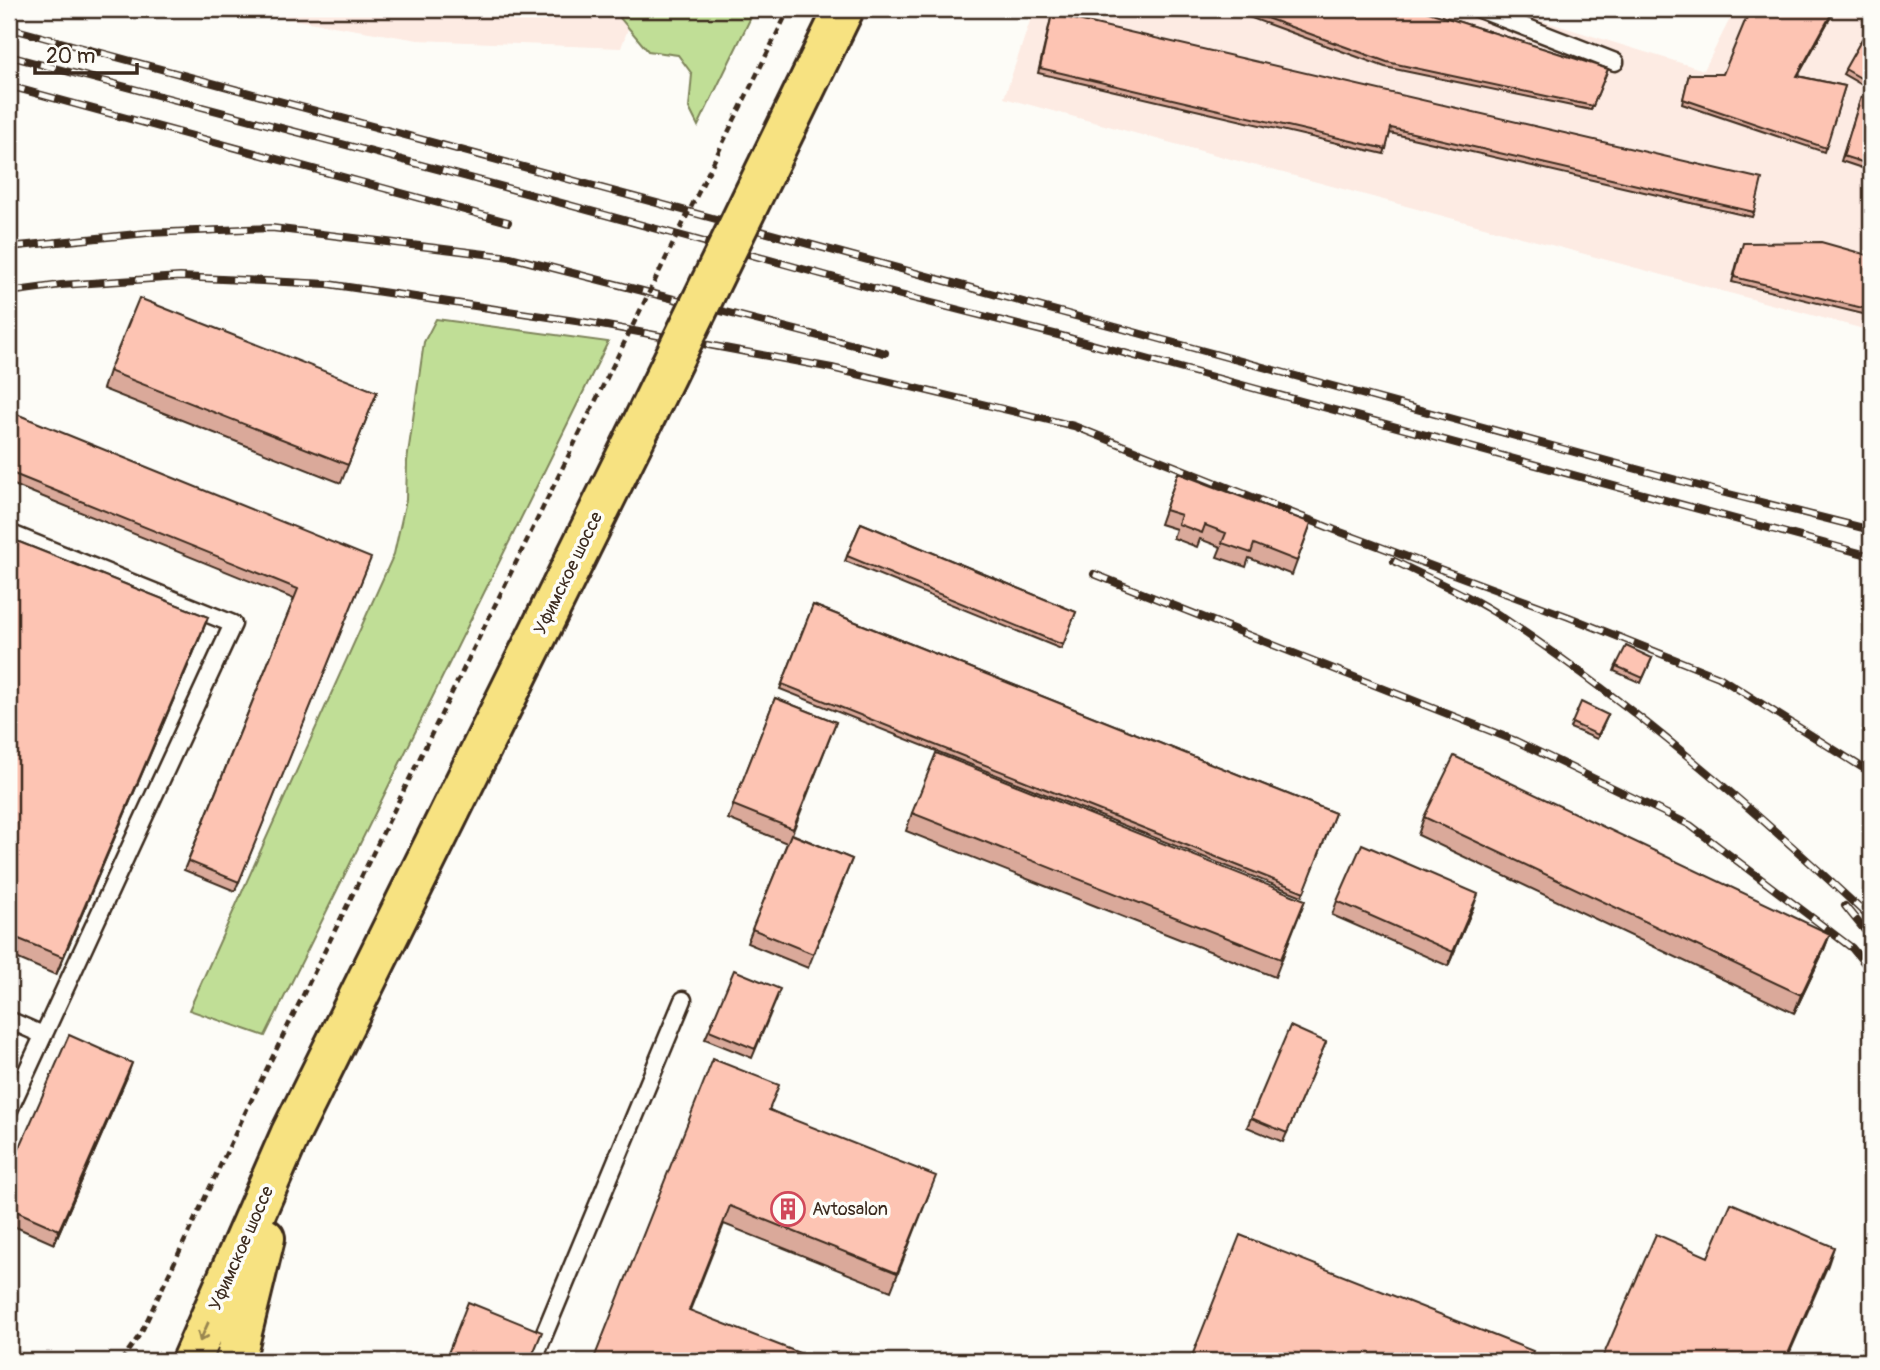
<svg xmlns="http://www.w3.org/2000/svg" width="1880" height="1370" font-family="Pangolin,sans-serif">
<style>
.built{fill:#fdebe3}
.green{fill:#c0de96;stroke:#7e845a;stroke-width:2}
.lines{fill:none;stroke-linecap:round;stroke-linejoin:round}
.lane-casing{stroke:#3b2a1e;stroke-width:21}
.primary-casing{stroke:#3b2a1e;stroke-width:44}
.path{stroke:#3b2a1e;stroke-width:4.5;stroke-dasharray:7 5;stroke-linecap:butt}
.lane{stroke:#fdfcf7;stroke-width:16}
.primary{stroke:#f7e281;stroke-width:38}
.rail-casing{stroke:#3b2a1e;stroke-width:8}
.rail{stroke:#fdfcf7;stroke-width:5;stroke-dasharray:16;stroke-linecap:butt}
.primary-bridge-casing{stroke:#3b2a1e;stroke-width:44;stroke-linecap:butt}
.path-bridge{stroke:#3b2a1e;stroke-width:4.5;stroke-dasharray:7 5;stroke-linecap:butt}
.primary-bridge{stroke:#f7e281;stroke-width:38}
.wall{fill:#daa99a;stroke:#3b2a1e;stroke-width:2}
.shaded-wall{fill:#b1897d;stroke:#3b2a1e;stroke-width:2}
.building{fill:#fdc4b3;stroke:#3b2a1e;stroke-width:2}
.oneway{stroke:#998650}
.labels{text-anchor:middle;stroke-width:7;stroke-linejoin:round;paint-order:stroke}
.street-label{font-size:18px;fill:#3b2a1e;stroke:#fdfcf7}
.poi-label{font-size:18px;fill:#3b2a1e;stroke:#fdfcf7;text-anchor:start}
</style>
<rect width="100%" height="100%" fill="#fdfcf7"/>
<filter id="ink" filterUnits="userSpaceOnUse"><feTurbulence type="fractalNoise" baseFrequency=".0143" numOctaves="2"/><feDisplacementMap in="SourceGraphic" scale="14" xChannelSelector="R" yChannelSelector="G"/><feConvolveMatrix kernelMatrix="1 2 1 2 8 2 1 2 1" color-interpolation-filters="sRGB"/></filter>
<g filter="url(#ink)">
<path class="built" d="M230,9H635L621,48L418,40Z
M1034,9H1504L1704,70L1735,9H1871V331L1004,98Z"/>
<path class="green" d="M625,9H755L698,126L689,108L692,74L678,55L648,51L620,18Z
M436,319L608,342L265,1036L189,1010L394,554L406,500L407,461L424,342Z"/>
<g class="lines">
<g class="lane-casing">
<path id="lane" d="M1479,9L1615,62
M9,533L233,624L9,1110
M9,1020L43,1035
M533,1361L683,1000"/>
</g>
<g class="primary-casing">
<path id="primary" d="M191,1361L290,1135L639,430
M235,1361L265,1238"/>
</g>
<path class="path" d="M121,1361L141,1333L246,1111L590,412"/>
<use href="#lane" class="lane"/>
<use href="#primary" class="primary"/>
<g class="rail-casing">
<path id="rail" d="M9,28L1138,333L1721,492L1871,530
M9,56L467,177L861,285L1058,335L1871,556
M9,86L508,222
M9,247L147,233L272,228L510,257L885,353
M9,292L61,285L180,277L328,284L596,324L832,368L1074,426L1335,530L1569,617L1719,677L1871,773
M1394,561C1430,579 1469,595 1502,617C1635,706 1755,810 1871,919
M1094,574L1516,741L1690,825L1852,948L1871,971
M1845,906L1871,938"/>
</g>
<use href="#rail" class="rail"/>
<g class="primary-bridge-casing">
<path id="primary-bridge" d="M639,430L844,9"/>
</g>
<path class="path-bridge" d="M590,412L789,9"/>
<use href="#primary-bridge" class="primary-bridge"/>
</g>
<path class="wall" d="M1227,9H1419L1608,69L1591,110L1385,67Z
M1835,9L1798,76L1845,86L1824,152L1682,104L1689,74H1723Z
M1052,14L1754,212L1752,217L1390,133L1384,154L1038,73Z
M1871,23V90L1843,74Z
M1861,97L1871,100V171L1841,161Z
M1741,248L1871,256V316L1732,282Z
M109,371L377,392L341,483L103,389Z
M9,411L367,567L235,891L184,870L294,599L9,483Z
M1178,473L1311,523L1292,575L1249,558L1246,567L1217,557L1221,547L1200,539L1197,547L1173,538L1176,529L1160,524Z
M861,523L1076,612L1061,649L845,561Z
M9,538L208,617L201,635L56,975L9,955Z
M813,605L1335,813L1302,896L780,689Z
M1652,658L1641,683L1614,671L1616,666Z
M775,698L836,722L792,834L852,859L808,968L747,943L787,843L728,819Z
M1608,715L1597,739L1570,728L1572,723Z
M912,813L1305,900L1275,977L906,831Z
M1424,817L1830,934L1823,952L1794,1013L1418,835Z
M1337,901L1473,908L1448,966L1332,915Z
M777,998L752,1058L705,1039L709,1030Z
M1326,1042L1283,1142L1247,1127L1251,1118Z
M127,1077L54,1244L9,1224V1172Z
M770,1110L929,1194L891,1291L724,1224L690,1310L593,1361Z"/>
<path class="shaded-wall" d="M1834,9H1835L1795,81L1797,76Z
M208,617L201,635L56,975L63,957Z
M1478,894L1473,908L1448,966L1453,952Z
M1830,934L1823,952L1794,1013L1801,995Z
M132,1063L127,1077L54,1244L59,1230Z
M1834,1247L1828,1265L1786,1361H1785Z"/>
<path class="building" d="M1242,9H1419L1608,69L1593,106L1387,62Z
M1750,9H1834L1797,76L1845,86L1826,148L1683,99L1689,74H1723Z
M1052,14L1762,179L1754,212L1391,128L1386,149L1040,68Z
M1871,23V84L1845,69Z
M1861,97L1871,100V165L1843,156Z
M1821,242L1871,256V310L1734,277L1743,243Z
M139,298L377,392L348,465L109,371Z
M9,411L371,558L239,882L188,861L298,589L9,472Z
M1178,473L1311,523L1297,561L1254,544L1251,553L1222,543L1226,533L1205,525L1202,533L1178,524L1181,515L1165,510Z
M861,523L1076,612L1063,645L847,556Z
M9,538L208,617L63,957L9,935Z
M813,605L1335,813L1304,892L782,684Z
M1626,646L1652,658L1643,678L1616,666Z
M775,698L836,722L793,829L733,805Z
M1581,702L1608,715L1598,735L1572,723Z
M936,753L1305,900L1281,959L912,813Z
M1454,756L1830,934L1801,995L1424,817Z
M791,834L852,859L813,954L752,929Z
M1362,844L1478,894L1453,952L1337,901Z
M734,970L780,989L755,1049L709,1030Z
M1290,1026L1326,1042L1287,1133L1251,1118Z
M69,1035L132,1063L59,1230L9,1208V1172Z
M713,1059L779,1085L769,1110L936,1176L897,1273L730,1206L689,1310L820,1361H593Z
M1731,1203L1834,1247L1785,1361H1601L1656,1234L1708,1257Z
M1240,1235L1533,1351L1529,1361H1190Z
M468,1302L542,1332L530,1361H445Z"/>
<defs><path id="oneway-shaft" d="M-6 0H5M1.5-3L5.5 0L1.5 3" fill="none" stroke-width="1.6" stroke-linecap="round" stroke-linejoin="round" transform="scale(1.75)"/></defs>
<use class="oneway" href="#oneway-shaft" transform="translate(204 1332) rotate(114)"/>
</g>
<defs>
<g id="building-ring" transform="scale(1.75)"><circle r="9.5" fill="#fdfcf7" stroke="#d1495b" stroke-width="1.5"/><path d="M-4-6H4V6H1V3H-1V6H-4ZM-2.5-4.3h1.7v1.8h-1.7ZM.8-4.3h1.7v1.8H.8ZM-2.5-1h1.7V.8h-1.7ZM.8-1h1.7V.8H.8Z" fill="#d1495b"/></g>
</defs>
<g fill-rule="evenodd">
<use href="#building-ring" x="788" y="1209"/>
</g>
<g class="labels">
<g class="street-label">
<text transform="translate(568 573) rotate(-64)" y="6">Уфимское шоссе</text>
<text transform="translate(241 1248) rotate(-66)" y="6">Уфимское шоссе</text>
</g>
<g class="poi-label">
<text x="812" y="1215">Avtosalon</text>
</g>
</g>
<rect width="1880" height="1370" fill="none" stroke="#fdfcf7" stroke-width="35"/>
<rect x="18" y="18" width="1845" height="1335" fill="none" stroke="#3b2a1e" stroke-width="2.5" filter="url(#ink)"/>
<path d="M35 63v10h102v-10" fill="none" stroke="#3b2a1e" stroke-width="3.5"/>
<text x="46" y="63" font-size="21" fill="#3b2a1e" stroke="#fdfcf7" stroke-width="5" paint-order="stroke">20 m</text>
</svg>
